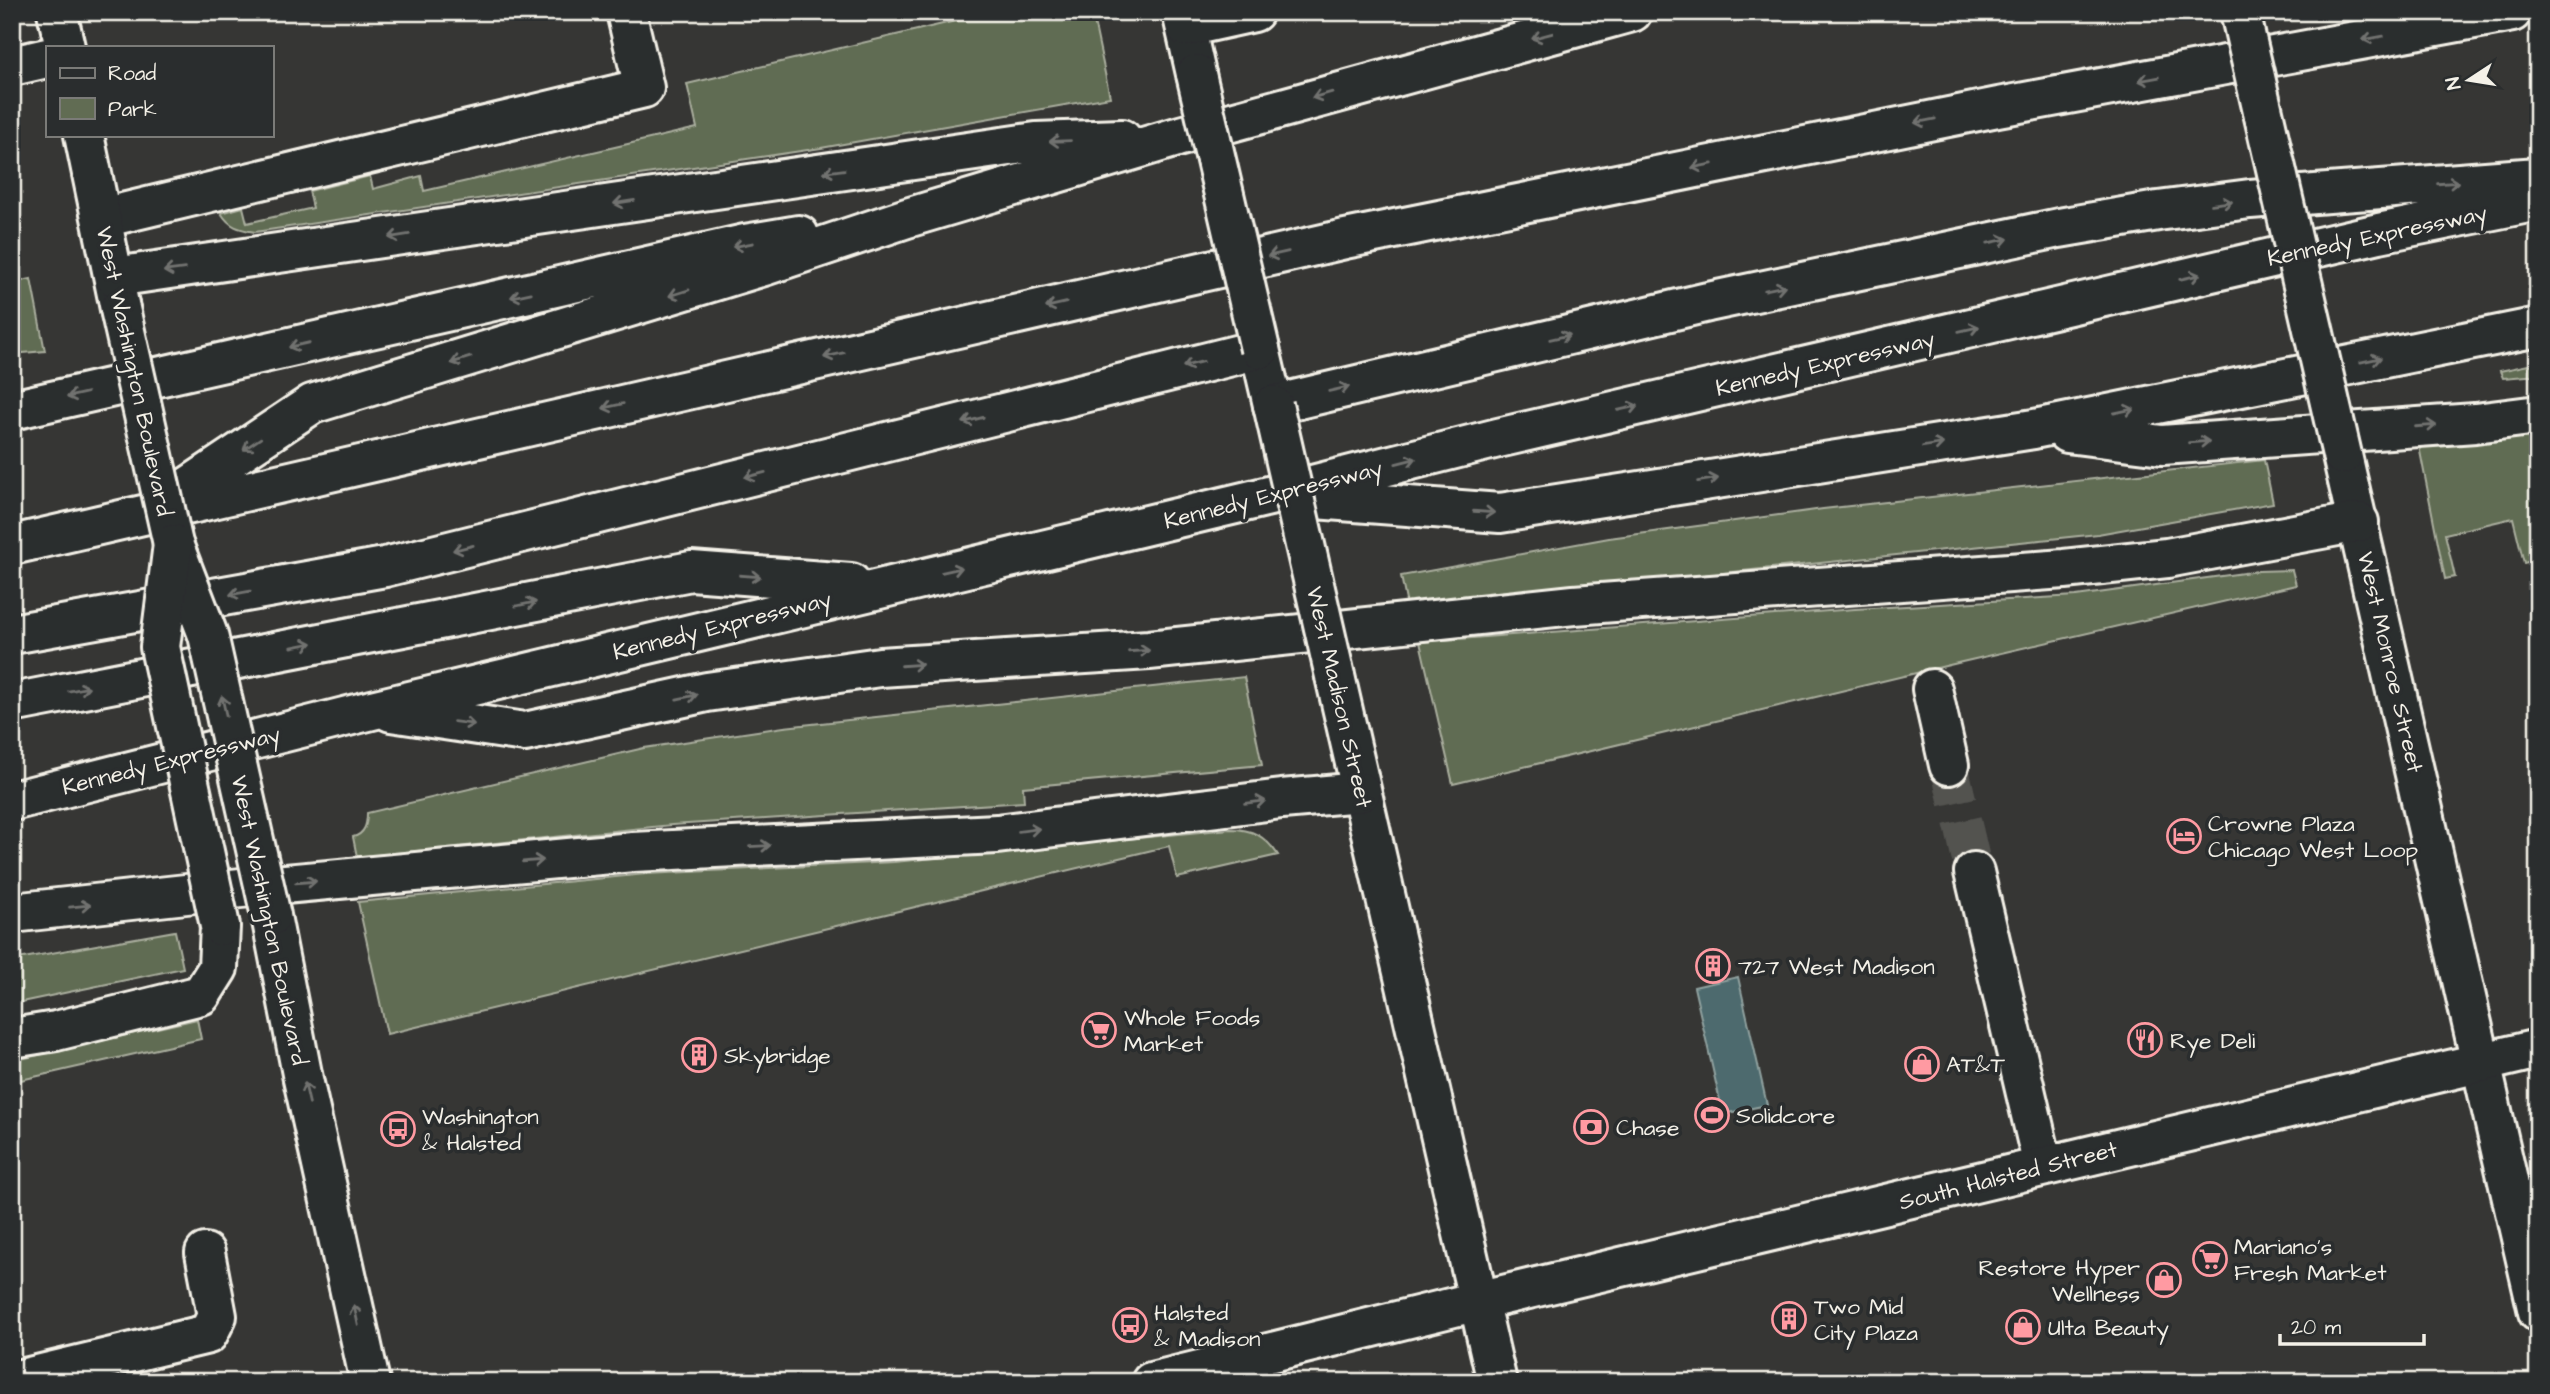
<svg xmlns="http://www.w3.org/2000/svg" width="2550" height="1394" font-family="'Architects Daughter',sans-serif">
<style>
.green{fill:#616c53;stroke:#aaae9e;stroke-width:2}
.water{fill:#4d6b6e;stroke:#90a19f;stroke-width:2}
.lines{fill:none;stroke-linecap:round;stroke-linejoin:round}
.minor-tunnel{stroke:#52524f;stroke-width:38;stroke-dasharray:38 19;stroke-linecap:butt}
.minor-casing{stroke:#f4f1e8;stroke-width:44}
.major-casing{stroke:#f4f1e8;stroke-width:44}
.highway-casing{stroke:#f4f1e8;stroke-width:44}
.minor{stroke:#2a2d2e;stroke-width:38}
.major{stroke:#2a2d2e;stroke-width:38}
.highway{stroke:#2a2d2e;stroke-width:38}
.major-bridge-casing{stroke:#f4f1e8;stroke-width:44;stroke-linecap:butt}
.highway-bridge-casing{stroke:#f4f1e8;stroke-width:44;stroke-linecap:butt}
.major-bridge{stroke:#2a2d2e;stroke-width:38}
.highway-bridge{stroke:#2a2d2e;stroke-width:38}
.oneway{stroke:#71726f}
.labels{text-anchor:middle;stroke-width:7;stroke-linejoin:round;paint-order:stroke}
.street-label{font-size:23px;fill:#f4f1e8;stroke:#2a2d2e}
.poi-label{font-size:23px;fill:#f4f1e8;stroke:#2a2d2e;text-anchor:start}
</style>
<rect width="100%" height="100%" fill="#363634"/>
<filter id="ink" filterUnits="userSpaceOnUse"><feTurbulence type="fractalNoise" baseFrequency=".0143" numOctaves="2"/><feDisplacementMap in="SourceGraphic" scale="14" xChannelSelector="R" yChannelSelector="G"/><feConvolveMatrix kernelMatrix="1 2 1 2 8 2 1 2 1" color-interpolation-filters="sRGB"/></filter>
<g filter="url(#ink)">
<path class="green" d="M994,12H1092L1110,97L821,148L255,232C238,229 230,227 221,213L243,207L247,223L313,208L309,191L370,176L373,189L421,176L424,191L697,128L687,84Z
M31,279L45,351L12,354V283Z
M2538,363V375L2503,378L2500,371Z
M2538,434V559L2524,563L2513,518L2445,534L2455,577L2445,579L2418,441Z
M2264,460L2273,503L2098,534L1407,606L1401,576L1609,538L1823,509Z
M2292,570L2296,585L1962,662L1453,784L1420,642L1855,609L2076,596L2258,571Z
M1244,677L1262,765L1023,787L1024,802L672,825L357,857L353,837C365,834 367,824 367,813L644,748L784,727Z
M1230,829C1253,829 1265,836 1278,855L1177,878L1169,846L387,1034L358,902L646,874L894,862Z
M175,931L183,968L12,1004V960Z
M197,1019L201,1039L12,1082V1061Z"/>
<path class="water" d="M1738,977L1767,1105L1723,1114L1694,987Z"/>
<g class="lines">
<path class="minor-tunnel" d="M1949,765L1974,872"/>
<g class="minor-casing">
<path id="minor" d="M12,66L47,58
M102,218L644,88L626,12
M1932,689L1949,765
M1974,872L2043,1166
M2481,1063L2538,1312
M17,1380L208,1334L217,1316L205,1253"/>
</g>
<g class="major-casing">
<path id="major" d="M57,12L65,47
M1182,12L1196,74
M84,135L120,309
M1260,349L1273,405
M2342,455L2481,1063
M1335,676L1497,1382
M271,916L303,1079L370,1382
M1151,1382L1478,1301L2538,1049"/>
</g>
<g class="highway-casing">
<path id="highway" d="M1186,27L1254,12
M115,277L1036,142L1122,139
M1273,405L1708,302L2059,228L2158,211L2250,199L2538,177
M12,410L745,244L799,235
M2067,433L2162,445L2475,423L2538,415
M1302,498L1500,513L2034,429L2538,327
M167,501L312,404L767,265L907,218L1177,137L1632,12
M12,545L1345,239L1998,107L2512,12
M12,634L385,567L1260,349
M12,703L691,571L851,583
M391,712L525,732L707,692L880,667L1149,650L1574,605L2064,569L2167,558L2359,522
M12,801L372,710L1269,496L1498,438L2379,233L2538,201
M12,913L241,888L633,852L997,834L1282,799L1361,792
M12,1038L56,1031L201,995L218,968L220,926"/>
</g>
<use href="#minor" class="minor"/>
<use href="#major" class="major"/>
<use href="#highway" class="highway"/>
<g class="major-bridge-casing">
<path id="major-bridge" d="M2240,12L2342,455
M1196,74L1260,349
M120,309L173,544L208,635L271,916
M1273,405L1335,676"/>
</g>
<g class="highway-bridge-casing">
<path id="highway-bridge" d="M173,544L160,647L220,926"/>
</g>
<use href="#major-bridge" class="major-bridge"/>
<use href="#highway-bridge" class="highway-bridge"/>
</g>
<defs><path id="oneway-shaft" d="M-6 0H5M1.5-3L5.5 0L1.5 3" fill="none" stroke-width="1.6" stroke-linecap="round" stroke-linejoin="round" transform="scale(1.75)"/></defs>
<g class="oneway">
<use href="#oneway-shaft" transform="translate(1542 36) rotate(165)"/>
<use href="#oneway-shaft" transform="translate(2373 38) rotate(170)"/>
<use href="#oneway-shaft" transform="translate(2149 79) rotate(170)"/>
<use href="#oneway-shaft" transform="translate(1322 95) rotate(164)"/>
<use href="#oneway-shaft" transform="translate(1925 121) rotate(169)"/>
<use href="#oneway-shaft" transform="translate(1060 141) rotate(178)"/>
<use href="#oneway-shaft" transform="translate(1702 166) rotate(169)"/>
<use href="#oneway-shaft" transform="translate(834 171) rotate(172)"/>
<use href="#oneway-shaft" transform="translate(2448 183) rotate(-4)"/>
<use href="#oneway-shaft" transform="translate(624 202) rotate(171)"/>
<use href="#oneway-shaft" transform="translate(2222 203) rotate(-8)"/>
<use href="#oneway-shaft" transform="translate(399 236) rotate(171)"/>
<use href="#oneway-shaft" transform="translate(1998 241) rotate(-12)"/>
<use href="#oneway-shaft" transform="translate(743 245) rotate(169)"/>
<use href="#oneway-shaft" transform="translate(1278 254) rotate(167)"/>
<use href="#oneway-shaft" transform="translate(174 270) rotate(173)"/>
<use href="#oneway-shaft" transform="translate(2190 277) rotate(-13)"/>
<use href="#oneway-shaft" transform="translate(1775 288) rotate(-12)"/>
<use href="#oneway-shaft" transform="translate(679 293) rotate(163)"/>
<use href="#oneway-shaft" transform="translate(521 295) rotate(168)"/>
<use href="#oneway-shaft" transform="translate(1056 305) rotate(167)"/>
<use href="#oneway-shaft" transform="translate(1969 329) rotate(-13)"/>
<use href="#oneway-shaft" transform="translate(1560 337) rotate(-13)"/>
<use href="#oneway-shaft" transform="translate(299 345) rotate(167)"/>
<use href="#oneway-shaft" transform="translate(834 355) rotate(167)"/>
<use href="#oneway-shaft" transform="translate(461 360) rotate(163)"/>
<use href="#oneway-shaft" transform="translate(2371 360) rotate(-12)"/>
<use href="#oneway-shaft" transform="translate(1193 364) rotate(166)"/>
<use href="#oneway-shaft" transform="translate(1339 389) rotate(-13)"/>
<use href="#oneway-shaft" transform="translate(77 395) rotate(167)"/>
<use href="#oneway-shaft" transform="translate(613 406) rotate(167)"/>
<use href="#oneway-shaft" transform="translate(1628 408) rotate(-13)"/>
<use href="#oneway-shaft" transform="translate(2124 411) rotate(-12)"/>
<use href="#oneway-shaft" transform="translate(973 420) rotate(166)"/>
<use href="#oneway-shaft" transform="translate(2426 426) rotate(-4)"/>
<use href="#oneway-shaft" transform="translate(2199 442) rotate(-4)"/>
<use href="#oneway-shaft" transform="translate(252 444) rotate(146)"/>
<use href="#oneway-shaft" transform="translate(1933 445) rotate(-9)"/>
<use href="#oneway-shaft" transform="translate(1406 461) rotate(-14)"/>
<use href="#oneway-shaft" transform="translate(755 475) rotate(166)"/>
<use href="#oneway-shaft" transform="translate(1708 480) rotate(-9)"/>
<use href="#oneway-shaft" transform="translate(1484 512) rotate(4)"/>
<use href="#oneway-shaft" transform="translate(463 548) rotate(166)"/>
<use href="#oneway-shaft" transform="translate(952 570) rotate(-13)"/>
<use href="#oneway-shaft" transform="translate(750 576) rotate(4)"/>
<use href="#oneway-shaft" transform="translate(240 593) rotate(170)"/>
<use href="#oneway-shaft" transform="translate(526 604) rotate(-12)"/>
<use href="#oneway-shaft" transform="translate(302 645) rotate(-11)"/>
<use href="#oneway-shaft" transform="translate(1139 651) rotate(-4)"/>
<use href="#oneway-shaft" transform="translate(912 665) rotate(-4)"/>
<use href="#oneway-shaft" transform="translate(79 689) rotate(-11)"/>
<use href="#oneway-shaft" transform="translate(687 697) rotate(-12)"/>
<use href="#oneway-shaft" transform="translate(224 706) rotate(-103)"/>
<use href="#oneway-shaft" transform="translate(464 723) rotate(8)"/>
<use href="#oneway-shaft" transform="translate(1255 802) rotate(-7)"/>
<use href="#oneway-shaft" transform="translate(1029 830) rotate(-7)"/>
<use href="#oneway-shaft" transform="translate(760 846) rotate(-3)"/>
<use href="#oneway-shaft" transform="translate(533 861) rotate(-5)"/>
<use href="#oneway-shaft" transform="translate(306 882) rotate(-5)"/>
<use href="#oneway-shaft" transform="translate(80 906) rotate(-6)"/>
<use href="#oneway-shaft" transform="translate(307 1093) rotate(-103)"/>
<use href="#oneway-shaft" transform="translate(356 1315) rotate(-102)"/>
</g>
</g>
<defs>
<g id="hotel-ring" transform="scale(1.75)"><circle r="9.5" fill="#2a2d2e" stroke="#ff9aa2" stroke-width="1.5"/><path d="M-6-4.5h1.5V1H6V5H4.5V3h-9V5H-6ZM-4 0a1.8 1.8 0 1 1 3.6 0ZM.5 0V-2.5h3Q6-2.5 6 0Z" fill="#ff9aa2"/></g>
<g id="building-ring" transform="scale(1.75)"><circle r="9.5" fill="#2a2d2e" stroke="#ff9aa2" stroke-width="1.5"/><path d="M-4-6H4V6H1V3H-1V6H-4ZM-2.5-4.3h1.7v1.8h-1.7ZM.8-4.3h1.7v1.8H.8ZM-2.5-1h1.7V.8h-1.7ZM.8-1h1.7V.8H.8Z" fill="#ff9aa2"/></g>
<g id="supermarket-ring" transform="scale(1.75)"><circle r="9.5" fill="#2a2d2e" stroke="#ff9aa2" stroke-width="1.5"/><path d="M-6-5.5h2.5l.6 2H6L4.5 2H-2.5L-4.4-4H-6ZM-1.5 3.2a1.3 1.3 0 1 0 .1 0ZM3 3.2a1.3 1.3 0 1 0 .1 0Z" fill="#ff9aa2"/></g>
<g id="restaurant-ring" transform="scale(1.75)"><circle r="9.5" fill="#2a2d2e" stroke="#ff9aa2" stroke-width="1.5"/><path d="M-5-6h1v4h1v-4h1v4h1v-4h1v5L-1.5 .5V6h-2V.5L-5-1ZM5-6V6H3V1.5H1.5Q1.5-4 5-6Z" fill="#ff9aa2"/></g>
<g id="shop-ring" transform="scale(1.75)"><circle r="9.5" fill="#2a2d2e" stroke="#ff9aa2" stroke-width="1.5"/><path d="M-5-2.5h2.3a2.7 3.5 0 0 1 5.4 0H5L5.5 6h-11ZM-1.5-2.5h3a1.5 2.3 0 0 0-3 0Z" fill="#ff9aa2"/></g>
<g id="stadium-ring" transform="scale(1.75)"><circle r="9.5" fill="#2a2d2e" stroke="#ff9aa2" stroke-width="1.5"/><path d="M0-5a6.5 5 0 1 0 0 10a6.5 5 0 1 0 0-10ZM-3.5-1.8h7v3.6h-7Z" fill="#ff9aa2"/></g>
<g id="bank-ring" transform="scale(1.75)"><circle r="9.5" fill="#2a2d2e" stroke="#ff9aa2" stroke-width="1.5"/><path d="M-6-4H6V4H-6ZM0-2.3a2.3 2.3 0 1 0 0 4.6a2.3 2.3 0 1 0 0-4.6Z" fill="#ff9aa2"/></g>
<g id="bus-ring" transform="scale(1.75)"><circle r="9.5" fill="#2a2d2e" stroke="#ff9aa2" stroke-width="1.5"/><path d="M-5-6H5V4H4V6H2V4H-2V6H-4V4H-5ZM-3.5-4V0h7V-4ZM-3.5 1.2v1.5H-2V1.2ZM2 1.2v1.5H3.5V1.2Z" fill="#ff9aa2"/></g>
</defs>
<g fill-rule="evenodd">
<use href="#hotel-ring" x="2184" y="836"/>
<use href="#building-ring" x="1713" y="966"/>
<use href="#supermarket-ring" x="1099" y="1030"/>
<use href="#restaurant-ring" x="2145" y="1040"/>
<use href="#building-ring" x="699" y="1055"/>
<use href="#shop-ring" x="1922" y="1064"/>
<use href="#stadium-ring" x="1712" y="1115"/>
<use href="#bank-ring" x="1591" y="1127"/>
<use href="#bus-ring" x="398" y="1129"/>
<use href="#supermarket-ring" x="2210" y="1259"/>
<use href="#shop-ring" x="2164" y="1280"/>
<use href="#building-ring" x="1789" y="1319"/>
<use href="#bus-ring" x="1130" y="1325"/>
<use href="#shop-ring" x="2023" y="1327"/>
</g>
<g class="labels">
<g class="street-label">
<text transform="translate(2377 235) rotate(-12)" y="8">Kennedy Expressway</text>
<text transform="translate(1825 363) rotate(-13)" y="8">Kennedy Expressway</text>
<text transform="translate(135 371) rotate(78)" y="8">West Washington Boulevard</text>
<text transform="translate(1273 494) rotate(-14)" y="8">Kennedy Expressway</text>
<text transform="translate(722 625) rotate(-14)" y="8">Kennedy Expressway</text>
<text transform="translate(2391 662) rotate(77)" y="8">West Monroe Street</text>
<text transform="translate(1340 697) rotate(77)" y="8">West Madison Street</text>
<text transform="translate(171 760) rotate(-14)" y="8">Kennedy Expressway</text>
<text transform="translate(270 920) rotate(78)" y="8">West Washington Boulevard</text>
<text transform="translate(2008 1175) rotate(-14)" y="8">South Halsted Street</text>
</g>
<g class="poi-label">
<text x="2208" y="831">Crowne Plaza<tspan x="2208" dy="26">Chicago West Loop</tspan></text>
<text x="1738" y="974">727 West Madison</text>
<text x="1124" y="1025">Whole Foods<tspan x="1124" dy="26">Market</tspan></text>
<text x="2170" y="1048">Rye Deli</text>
<text x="724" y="1063">Skybridge</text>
<text x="1946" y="1072">AT&amp;T</text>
<text x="1736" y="1123">Solidcore</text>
<text x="422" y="1124">Washington<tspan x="422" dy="26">&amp; Halsted</tspan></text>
<text x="1616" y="1135">Chase</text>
<text x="2234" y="1254">Mariano's<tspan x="2234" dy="26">Fresh Market</tspan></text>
<text x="2140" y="1275" text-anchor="end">Restore Hyper<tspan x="2140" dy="26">Wellness</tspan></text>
<text x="1814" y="1314">Two Mid<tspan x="1814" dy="26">City Plaza</tspan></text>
<text x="1154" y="1320">Halsted<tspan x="1154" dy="26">&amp; Madison</tspan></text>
<text x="2048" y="1335">Ulta Beauty</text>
</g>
</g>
<rect width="2550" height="1394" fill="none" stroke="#2a2d2e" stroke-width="42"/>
<rect x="21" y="21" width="2508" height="1352" fill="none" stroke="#f4f1e8" stroke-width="2.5" filter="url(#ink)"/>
<rect x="46" y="46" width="228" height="91" fill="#2a2d2e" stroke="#7b7b78" stroke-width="2"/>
<rect x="60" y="68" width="35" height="10" fill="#2a2d2e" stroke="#7b7b78" stroke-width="2"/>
<text x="108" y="80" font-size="21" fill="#f4f1e8">Road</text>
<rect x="60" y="98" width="35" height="21" fill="#616c53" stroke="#7b7b78" stroke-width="2"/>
<text x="108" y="116" font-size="21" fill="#f4f1e8">Park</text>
<g transform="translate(2469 80) rotate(258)" stroke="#2a2d2e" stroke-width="5" paint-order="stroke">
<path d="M0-5L12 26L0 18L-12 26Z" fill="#f4f1e8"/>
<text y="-10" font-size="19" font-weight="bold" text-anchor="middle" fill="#f4f1e8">N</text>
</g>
<path d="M2280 1334v10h144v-10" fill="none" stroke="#f4f1e8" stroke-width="3.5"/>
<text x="2291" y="1334" font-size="21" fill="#f4f1e8" stroke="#2a2d2e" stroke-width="5" paint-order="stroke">20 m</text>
</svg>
